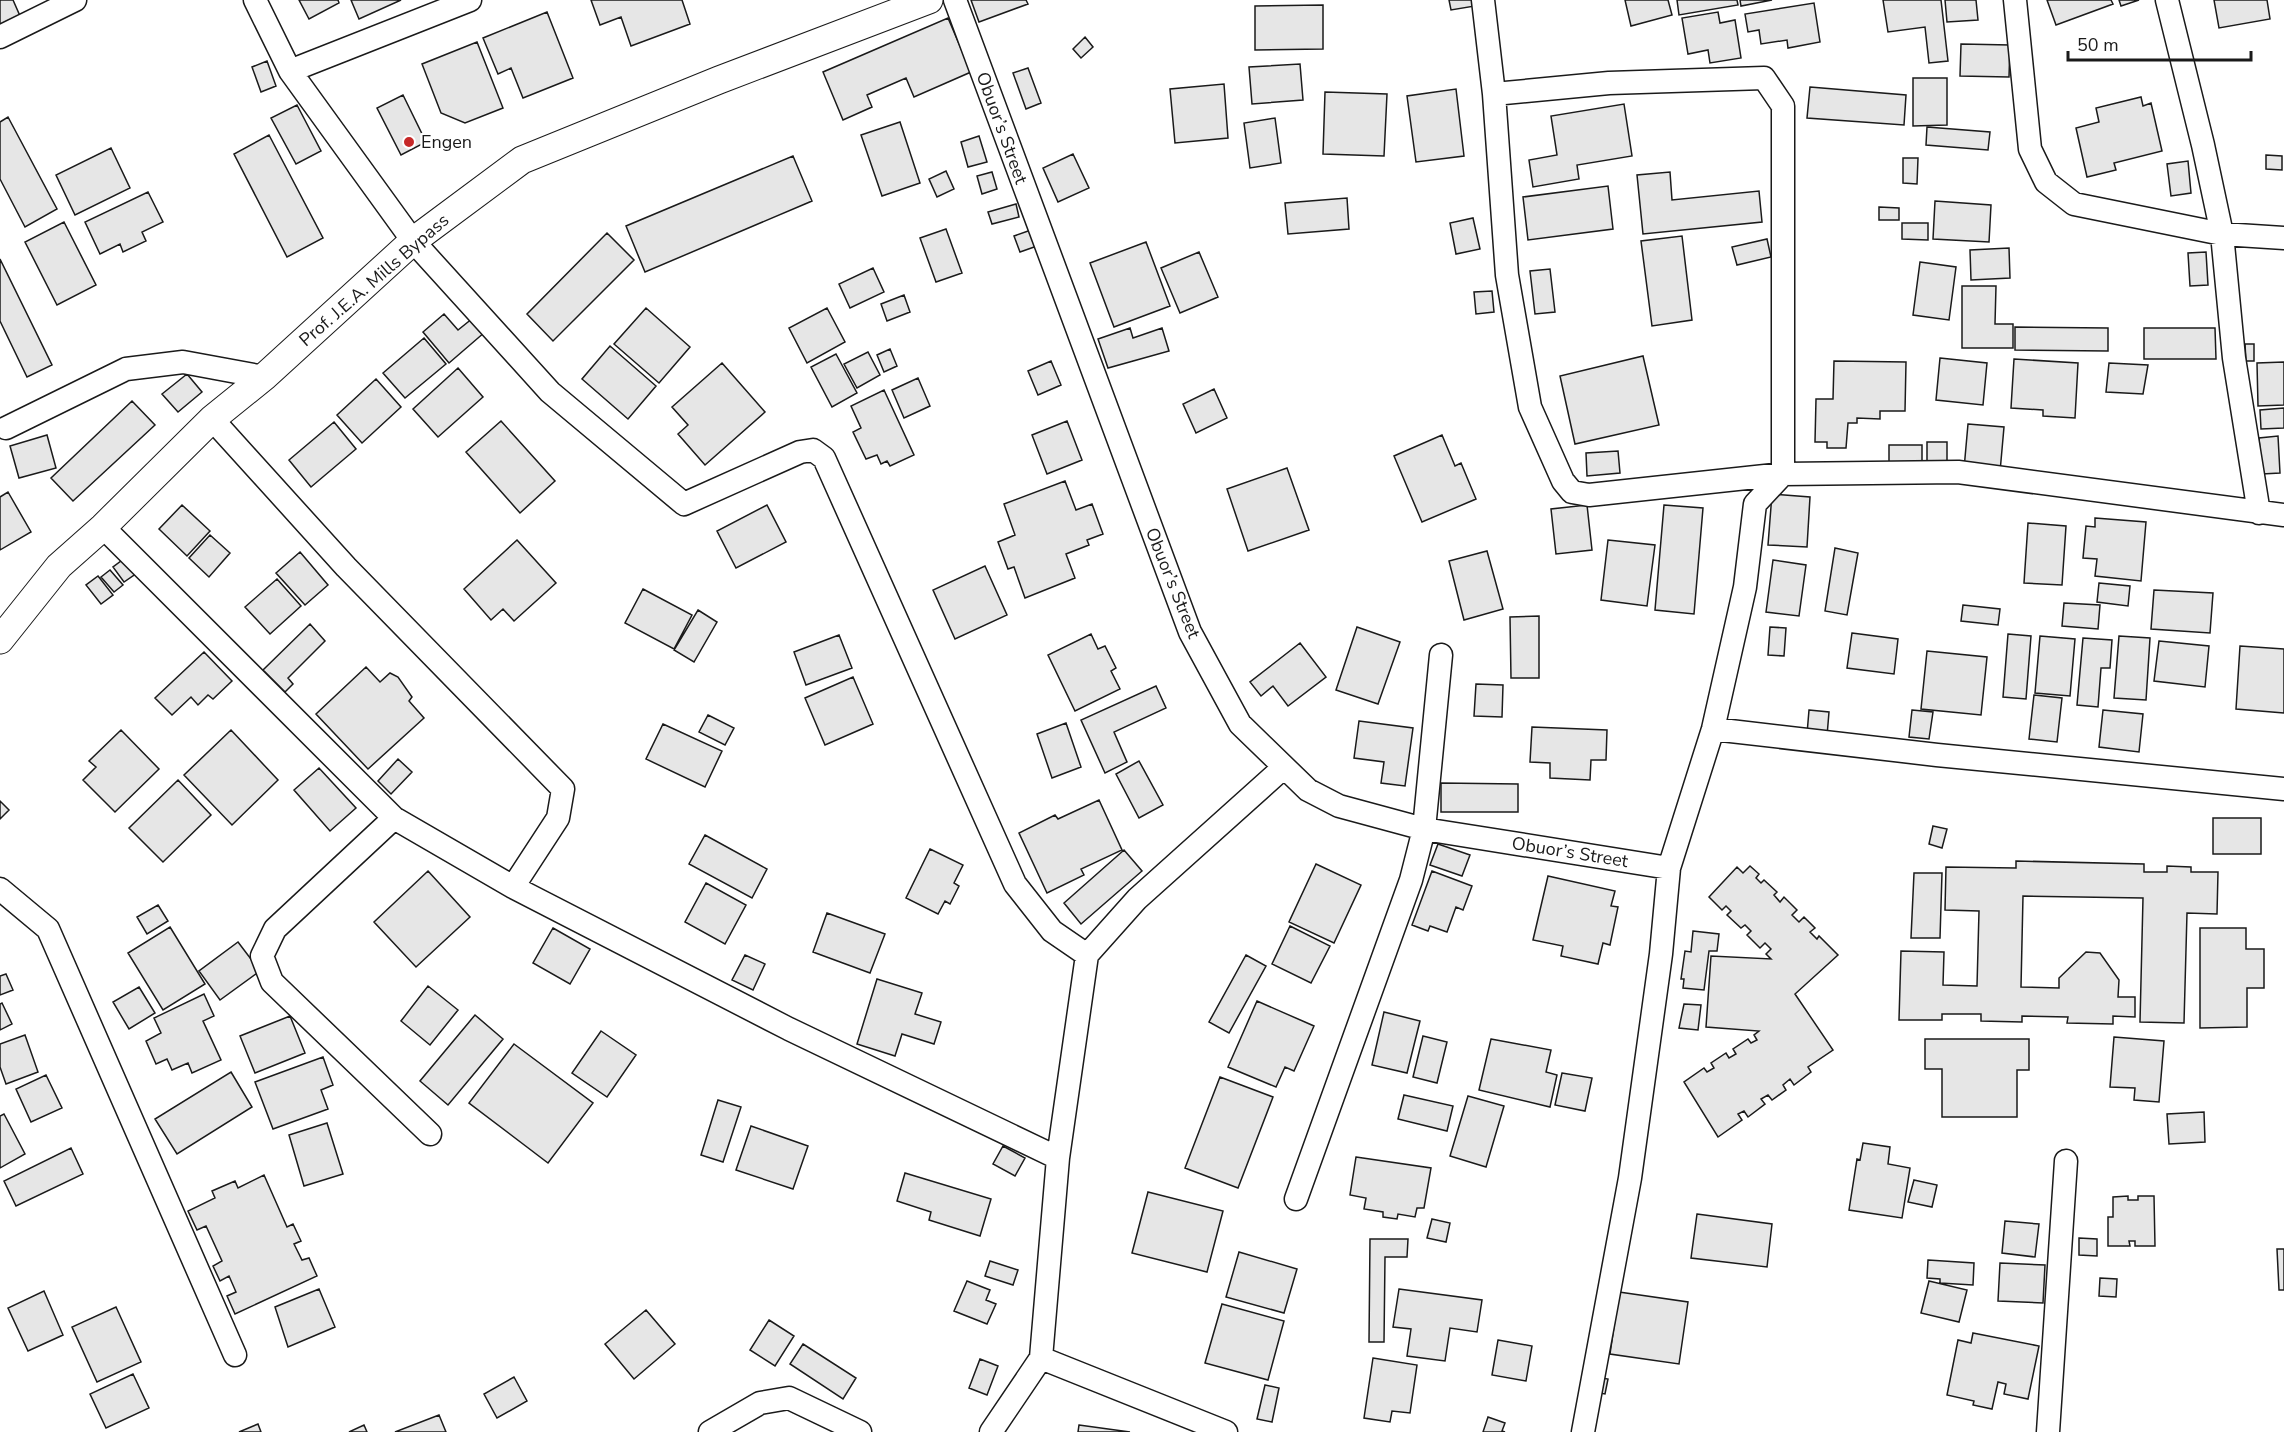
<svg xmlns="http://www.w3.org/2000/svg" width="2284" height="1432" font-family="'Nunito Sans',sans-serif">
<style>
.building{fill:#e6e6e6;stroke:#1a1a1a;stroke-width:1.5}
.lines{fill:none;stroke-linecap:round;stroke-linejoin:round}
.minor-casing{stroke:#1a1a1a;stroke-width:25}
.tertiary-casing{stroke:#1a1a1a;stroke-width:29}
.minor{stroke:#fff;stroke-width:22}
.tertiary{stroke:#fff;stroke-width:27}
.poi-dot{fill:#c62828;stroke:#fff;stroke-width:2}
.labels{text-anchor:middle;stroke-width:4.5;stroke-linejoin:round;paint-order:stroke}
.street-label{font-size:18px;fill:#1a1a1a;stroke:#fff}
.poi-label{font-size:18px;fill:#1a1a1a;stroke:#fff;text-anchor:start}
</style>
<rect width="100%" height="100%" fill="#fff"/>
<path class="building" d="M0,0H13L20,16L0,26Z
M299,0H338L339,3L309,19Z
M351,0H401L359,19Z
M591,0H682L690,24L631,46L621,17L600,25Z
M971,0H1026L1028,4L979,22Z
M1449,0H1473L1475,6L1451,10Z
M1625,0H1668L1672,15L1631,26Z
M1677,0H1737L1738,5L1679,15Z
M1740,0H1772L1741,6Z
M1883,0H1941L1948,61L1929,63L1925,27L1888,32Z
M1945,0H1976L1978,20L1947,22Z
M2047,0H2111L2113,4L2056,25Z
M2119,0H2139L2121,6Z
M2214,0H2267L2270,19L2219,28Z
M1814,3L1820,42L1788,48L1787,40L1761,44L1759,30L1748,32L1745,14Z
M1323,5V49L1255,50V6Z
M547,12L573,78L523,98L511,68L498,74L483,38Z
M1718,12L1720,23L1735,20L1741,58L1710,63L1708,50L1688,54L1682,18Z
M948,18L971,72L914,97L906,78L867,95L872,107L843,120L823,72Z
M1085,37L1093,47L1081,58L1073,49Z
M477,42L503,108L465,123L441,113L422,64Z
M1961,44L2010,45L2009,77L1960,76Z
M267,61L276,86L261,92L252,67Z
M1300,64L1303,100L1252,104L1249,67Z
M1028,68L1041,103L1026,109L1013,73Z
M1913,78H1947V125L1913,126Z
M1224,84L1228,138L1175,143L1170,89Z
M1810,87L1906,95L1904,125L1807,118Z
M1456,89L1464,156L1416,162L1407,96Z
M1325,92L1387,94L1384,156L1323,154Z
M403,95L426,142L401,155L377,108Z
M2141,97L2143,106L2151,103L2162,151L2114,163L2116,170L2087,177L2076,128L2099,122L2096,108Z
M1624,104L1632,156L1577,165L1579,179L1533,187L1529,160L1557,155L1551,116Z
M297,105L321,151L296,164L271,118Z
M8,117L57,209L25,227L0,179V122Z
M1275,118L1281,163L1250,168L1244,123Z
M900,122L920,183L882,196L861,135Z
M1927,127L1990,132L1988,150L1926,145Z
M269,135L323,238L287,257L234,154Z
M979,136L987,162L968,167L961,142Z
M111,148L130,188L75,215L56,175Z
M1073,154L1089,188L1058,202L1043,168Z
M2266,155L2282,156V170L2266,169Z
M793,156L812,201L645,272L626,226Z
M1903,158H1918L1917,184L1903,183Z
M2188,161L2191,193L2171,196L2167,164Z
M946,171L954,189L937,197L929,179Z
M992,172L997,189L982,194L977,176Z
M1670,172L1672,200L1759,191L1762,222L1643,234L1637,175Z
M1608,186L1613,229L1528,240L1523,197Z
M148,192L163,222L142,232L146,241L123,252L120,244L100,254L85,222Z
M1347,198L1349,229L1288,234L1285,203Z
M1935,201L1991,205L1989,242L1933,239Z
M1016,204L1019,217L992,224L988,212Z
M1879,207L1899,208V220H1879Z
M1473,218L1480,249L1456,254L1450,223Z
M64,222L96,285L57,305L25,242Z
M1902,223H1928V240L1902,239Z
M946,229L962,273L936,282L920,238Z
M1031,230L1037,246L1020,252L1014,236Z
M607,233L634,260L553,341L527,314Z
M1682,236L1692,320L1652,326L1641,241Z
M1767,239L1771,257L1737,265L1732,247Z
M1146,242L1170,306L1114,327L1090,263Z
M2009,248L2010,278L1971,280L1970,250Z
M1199,252L1218,297L1180,313L1161,268Z
M2206,252L2208,285L2190,286L2188,253Z
M0,259L52,365L27,377L0,321Z
M1920,262L1956,267L1949,320L1913,315Z
M873,268L884,292L850,308L839,284Z
M1550,269L1555,312L1535,314L1530,271Z
M1962,286H1996L1995,324H2013V348H1962Z
M1492,291L1494,312L1476,314L1474,292Z
M904,295L910,312L887,321L881,304Z
M646,308L690,347L659,383L614,344Z
M827,308L845,342L807,363L789,328Z
M444,314L458,330L473,318L485,332L449,363L423,332Z
M2015,327L2108,328V351L2015,350Z
M1130,328L1133,338L1162,328L1169,351L1108,368L1098,339Z
M2144,328H2215L2216,359H2144Z
M424,338L446,364L405,398L383,373Z
M2245,344H2254V361H2246Z
M610,346L656,386L628,419L582,379Z
M890,349L897,366L884,372L877,355Z
M868,352L880,375L857,388L844,364Z
M836,354L857,393L832,407L811,367Z
M1643,356L1659,425L1575,444L1560,376Z
M1940,358L1987,363L1983,405L1936,400Z
M2014,359L2078,363L2075,418L2043,416V410L2011,408Z
M1051,361L1061,385L1038,395L1028,371Z
M1834,361L1906,362L1905,411H1880V419L1857,418V423H1848L1846,448H1827V442H1815L1816,399H1833Z
M2284,362V405L2258,406L2257,363Z
M722,363L765,412L705,465L678,434L688,425L672,407Z
M2109,363L2148,365L2143,394L2106,392Z
M458,368L483,397L438,437L413,409Z
M187,374L202,392L178,412L162,394Z
M918,378L930,406L904,418L892,390Z
M376,379L401,407L362,443L337,415Z
M1214,389L1227,418L1196,433L1183,404Z
M884,390L914,455L890,466L887,461L881,464L877,455L866,459L853,432L861,428L851,406Z
M132,401L155,425L73,501L51,478Z
M2284,408V428L2261,429L2260,410Z
M501,421L555,481L520,513L466,452Z
M1067,421L1082,460L1047,474L1032,435Z
M334,422L356,449L311,487L289,460Z
M1968,424L2004,427L2000,472L1964,469Z
M47,435L56,468L19,478L10,446Z
M1442,435L1455,466L1461,463L1476,499L1422,522L1394,456Z
M2278,436L2280,473L2262,474L2259,438Z
M1927,442H1947V468L1927,467Z
M1889,445H1922V467H1889Z
M1618,451L1620,473L1587,476L1586,453Z
M1287,468L1309,530L1248,551L1227,489Z
M1065,481L1076,510L1092,504L1103,534L1087,540L1089,545L1066,554L1075,578L1025,598L1014,567L1008,569L998,542L1015,535L1004,504Z
M8,492L31,532L0,550V497Z
M1772,494L1810,497L1807,547L1768,545Z
M182,505L210,531L187,556L159,529Z
M767,505L786,542L736,568L717,531Z
M1587,505L1592,550L1556,554L1551,509Z
M1664,505L1703,508L1694,614L1655,610Z
M2095,518L2146,522L2141,581L2095,576L2097,559L2083,558L2086,526L2095,527Z
M2028,523L2066,526L2062,585L2024,583Z
M210,535L230,553L209,577L189,558Z
M517,540L556,583L514,621L503,609L491,620L464,589Z
M1608,540L1655,545L1647,606L1601,600Z
M1835,548L1858,553L1847,615L1825,611Z
M1487,551L1503,609L1464,620L1449,561Z
M300,552L328,585L305,605L276,573Z
M125,558L137,573L124,582L113,567Z
M1773,560L1806,565L1799,616L1766,612Z
M985,566L1007,615L955,639L933,590Z
M110,570L123,585L114,592L101,577Z
M98,576L113,595L101,604L86,585Z
M277,579L301,606L270,634L245,607Z
M2099,583L2130,586L2128,606L2097,602Z
M643,589L692,615L674,649L625,623Z
M2154,590L2213,593L2210,633L2151,629Z
M2064,603L2100,605L2098,629L2062,626Z
M1963,605L2000,609L1998,625L1961,621Z
M698,610L717,622L694,662L674,650Z
M1539,616V678H1511L1510,617Z
M310,624L325,641L288,678L293,684L285,692L263,670Z
M1357,627L1400,642L1378,704L1336,690Z
M1770,627L1786,628L1784,656L1768,655Z
M1852,633L1898,639L1894,674L1847,668Z
M1091,634L1098,649L1105,646L1116,668L1111,671L1120,689L1075,711L1048,655Z
M2008,634L2031,636L2026,699L2003,697Z
M839,635L852,668L806,685L794,652Z
M2040,636L2075,639L2070,696L2035,693Z
M2119,636L2150,638L2146,700L2114,698Z
M2083,638L2112,640L2110,668H2101L2098,707L2077,705Z
M2159,641L2209,646L2205,687L2154,681Z
M1300,643L1326,677L1288,706L1273,686L1261,696L1250,682Z
M2240,646L2284,649V713L2236,709Z
M1927,651L1987,657L1981,715L1921,709Z
M204,652L232,681L213,699L208,695L198,705L191,697L172,715L155,698Z
M366,667L380,682L390,673L398,677L412,697L409,701L424,718L368,769L316,714Z
M853,677L873,724L825,745L805,698Z
M1476,684L1503,685L1502,717L1474,716Z
M1156,686L1166,708L1114,732L1127,762L1105,773L1081,720Z
M2034,695L2062,698L2057,742L2029,739Z
M1809,710L1829,712L1827,736L1807,734Z
M1912,710L1933,712L1929,739L1909,737Z
M2103,710L2143,714L2139,752L2099,747Z
M708,715L734,728L725,745L699,732Z
M1359,721L1413,728L1405,786L1381,783L1384,762L1354,758Z
M1066,723L1081,767L1052,778L1037,734Z
M663,724L722,751L705,787L646,759Z
M1532,727L1607,730L1606,760H1591L1590,780L1550,778V763L1530,762Z
M121,730L159,769L115,812L83,780L96,767L89,761Z
M231,730L278,780L232,825L184,775Z
M398,759L412,772L391,794L378,781Z
M1139,761L1163,805L1139,818L1116,774Z
M319,768L356,808L330,831L294,790Z
M178,780L211,815L163,862L129,828Z
M1441,783L1518,784V812H1441Z
M1099,800L1122,850L1081,869L1084,875L1047,893L1019,833L1055,815L1058,819Z
M0,801L9,810L0,819Z
M2213,818H2261V854H2213Z
M1933,826L1947,829L1942,848L1929,844Z
M705,835L767,869L752,898L689,864Z
M1438,844L1470,855L1462,876L1430,865Z
M930,849L963,865L954,883L959,886L950,904L945,901L938,914L906,898Z
M1124,850L1142,871L1081,924L1064,903Z
M2016,861L2144,864V872H2167V866L2191,867V872H2218L2217,914L2187,913L2184,1023L2140,1022L2143,898L2023,896L2021,987L2059,988V978L2086,952L2100,953L2119,980L2118,997H2135V1017L2113,1016V1024L2067,1023L2068,1017L2022,1016V1022L1981,1021V1014H1942V1020H1899L1901,951L1944,952L1943,985L1977,986L1979,911L1945,910L1946,867L2016,868Z
M1316,864L1361,885L1334,943L1289,922Z
M1750,866L1759,874L1756,878L1761,883L1764,880L1777,892L1774,895L1780,902L1784,897L1797,910L1792,915L1799,922L1804,917L1815,928L1810,932L1817,939L1819,936L1838,955L1795,994L1833,1050L1808,1067L1811,1072L1794,1085L1790,1079L1783,1085L1786,1090L1772,1100L1768,1095L1761,1099L1765,1104L1748,1117L1744,1111L1738,1114L1742,1120L1718,1137L1684,1082L1704,1068L1707,1072L1714,1068L1711,1063L1726,1053L1729,1058L1736,1054L1733,1049L1748,1039L1751,1043L1757,1040L1754,1035L1759,1031L1706,1027L1711,956L1771,959L1766,954L1771,949L1765,943L1760,948L1747,935L1751,931L1745,925L1741,928L1727,915L1731,911L1726,906L1722,910L1709,897L1737,867L1743,873Z
M428,871L470,917L416,967L374,922Z
M1432,871L1472,886L1463,910L1456,907L1447,932L1430,926L1428,931L1412,925Z
M1914,873H1942L1940,938H1911Z
M1548,876L1615,891L1611,906L1618,907L1610,945L1603,943L1598,964L1561,956L1563,946L1533,940Z
M706,883L746,905L725,944L685,922Z
M158,905L168,921L147,934L137,917Z
M827,913L885,934L870,973L813,952Z
M1290,926L1330,946L1311,983L1272,964Z
M170,927L205,984L163,1010L128,953Z
M553,928L590,949L570,984L533,963Z
M2200,928H2246V949H2264V988H2247V1027L2200,1028Z
M1693,931L1719,934L1717,951H1709L1704,990L1683,988L1684,979H1681L1685,951L1691,952Z
M238,942L260,971L220,1000L199,971Z
M745,955L765,964L753,990L732,980Z
M1246,955L1266,966L1229,1033L1209,1022Z
M6,974L13,990L0,995V976Z
M877,979L922,993L915,1014L941,1022L934,1044L902,1034L895,1056L857,1044Z
M428,986L458,1010L430,1045L401,1021Z
M139,987L155,1013L129,1029L113,1002Z
M204,994L214,1016L203,1021L221,1060L192,1073L188,1063L172,1070L167,1059L156,1064L146,1041L161,1033L154,1018Z
M1257,1001L1314,1026L1294,1071L1285,1067L1276,1087L1228,1067Z
M2,1003L12,1024L0,1030V1004Z
M1684,1004L1701,1005L1698,1030L1679,1028Z
M1384,1012L1420,1021L1407,1073L1372,1065Z
M475,1015L503,1039L448,1105L420,1081Z
M290,1016L305,1053L255,1073L240,1036Z
M601,1031L636,1055L607,1097L572,1073Z
M25,1035L38,1072L6,1084L0,1067V1044Z
M1423,1036L1447,1042L1437,1083L1413,1077Z
M2114,1037L2164,1041L2159,1102L2134,1100L2135,1088L2110,1087Z
M1491,1039L1551,1050L1546,1072L1557,1075L1550,1107L1479,1090Z
M1925,1039H2029V1070H2017V1117H1942V1069H1925Z
M514,1044L593,1103L548,1163L469,1103Z
M323,1057L333,1085L321,1090L328,1109L273,1129L255,1082Z
M231,1072L252,1107L177,1154L155,1119Z
M1562,1073L1592,1078L1585,1111L1555,1105Z
M46,1075L62,1108L31,1122L16,1089Z
M1220,1077L1273,1097L1238,1188L1185,1168Z
M1404,1095L1453,1106L1447,1131L1398,1119Z
M1468,1096L1504,1106L1486,1167L1450,1156Z
M718,1100L741,1107L723,1162L701,1155Z
M2204,1112L2205,1142L2169,1144L2167,1114Z
M4,1114L25,1154L0,1168V1116Z
M327,1123L343,1174L304,1186L289,1135Z
M751,1126L808,1146L793,1189L736,1170Z
M1863,1143L1890,1147L1888,1164L1910,1168L1902,1218L1849,1210L1857,1159L1860,1160Z
M1003,1146L1025,1158L1015,1176L993,1164Z
M71,1148L83,1174L16,1206L4,1181Z
M1356,1157L1431,1168L1424,1208H1417L1415,1217L1398,1214L1397,1219L1383,1217V1212L1364,1209L1366,1198L1350,1195Z
M905,1173L991,1199L980,1236L929,1220L931,1212L897,1201Z
M264,1175L287,1227L293,1224L301,1241L294,1244L302,1260L309,1258L317,1276L235,1314L227,1296L236,1292L229,1276L220,1281L213,1266L222,1261L206,1226L197,1230L188,1211L215,1198L212,1191L235,1181L238,1188Z
M1914,1180L1937,1185L1932,1207L1908,1202Z
M1148,1192L1223,1211L1207,1272L1132,1253Z
M2128,1196V1200H2138V1196H2154L2155,1246H2135V1241H2129L2130,1246H2108V1217H2113V1197Z
M1697,1214L1772,1224L1767,1267L1691,1258Z
M1432,1219L1450,1223L1446,1242L1427,1238Z
M2005,1221L2039,1224L2035,1257L2002,1253Z
M2079,1238L2097,1239V1256L2079,1255Z
M1370,1239H1408L1407,1257H1385L1384,1342H1369Z
M2277,1249H2284V1290H2279Z
M1239,1252L1297,1269L1284,1313L1226,1297Z
M1928,1260L1974,1263L1973,1285L1940,1283V1279L1927,1278Z
M990,1261L1018,1270L1013,1285L985,1276Z
M2000,1263L2045,1265L2043,1303L1998,1301Z
M2100,1278L2117,1279L2116,1297L2099,1296Z
M967,1281L990,1290L986,1300L996,1304L987,1324L954,1311Z
M1929,1281L1967,1290L1959,1322L1921,1313Z
M319,1289L335,1327L288,1347L275,1307Z
M1399,1289L1482,1300L1477,1332L1450,1328L1445,1361L1407,1356L1411,1329L1393,1327Z
M44,1291L63,1335L28,1351L8,1308Z
M1619,1292L1688,1302L1679,1364L1610,1354Z
M1222,1304L1284,1321L1268,1380L1205,1363Z
M116,1307L141,1362L97,1382L72,1327Z
M646,1310L675,1344L634,1379L605,1344Z
M769,1320L794,1336L775,1366L750,1350Z
M1973,1333L2039,1346L2028,1399L2004,1394L2006,1384L1998,1382L1992,1409L1973,1405L1974,1401L1947,1395L1958,1340L1971,1343Z
M1498,1340L1532,1346L1526,1381L1492,1375Z
M803,1344L856,1378L843,1399L790,1364Z
M1373,1358L1417,1365L1410,1413L1392,1411L1390,1422L1364,1418Z
M980,1359L998,1366L987,1395L969,1388Z
M133,1374L149,1408L106,1428L90,1394Z
M514,1377L527,1401L497,1418L484,1394Z
M1596,1377L1608,1379L1605,1394L1593,1392Z
M1265,1385L1279,1388L1272,1422L1257,1419Z
M439,1415L446,1432H395Z
M1488,1417L1505,1423L1502,1431L1505,1432H1483Z
M258,1424L261,1432H239Z
M364,1425L367,1432H349Z
M1079,1425L1130,1432H1078Z"/>
<g class="lines">
<g class="minor-casing">
<path id="minor" d="M255,0L290,71L413,241L550,392L684,504L800,452L813,450L824,458L1015,884L1052,931L1087,955
M955,0L1190,632L1240,724L1308,790L1339,806L1424,829L1669,868
M1483,0L1494,94L1507,275L1530,407L1563,481L1572,492L1589,495L1783,474L1958,472L2284,515
M2015,0L2030,149L2046,182L2074,204L2222,234L2284,238
M2167,0L2203,145L2222,234L2234,358L2259,513
M0,37L75,0
M290,71L470,0
M1494,94L1609,83L1764,78L1783,106V474L1755,504L1745,587L1713,729L1669,868L1661,954L1630,1178L1583,1432
M212,419L346,567L563,789L558,818L513,887
M6,428L126,369L183,362L264,377
M103,527L394,818L513,887L789,1029L1058,1158
M1713,729L1937,755L2284,789
M394,818L275,929L262,956L272,982L430,1134
M0,889L48,929L235,1355
M1296,1199L1411,880L1424,829L1441,655
M1041,1358L1226,1432
M710,1432L760,1403L789,1398L860,1432
M991,1432L1041,1358L1058,1158L1087,955L1137,899L1283,768
M2048,1432L2066,1161"/>
</g>
<g class="tertiary-casing">
<path id="tertiary" d="M0,640L59,566L103,527L212,419L264,377L413,241L522,160L719,80L929,0"/>
</g>
<use href="#minor" class="minor"/>
<use href="#tertiary" class="tertiary"/>
</g>
<circle class="poi-dot" cx="409" cy="142" r="6"/>
<g class="labels">
<g class="street-label">
<text transform="translate(1002 128) rotate(70)" y="6">Obuor’s Street</text>
<text transform="translate(374 280) rotate(-41)" y="6">Prof. J.E.A. Mills Bypass</text>
<text transform="translate(1173 583) rotate(68)" y="6">Obuor’s Street</text>
<text transform="translate(1570 852) rotate(9)" y="6">Obuor’s Street</text>
</g>
<g class="poi-label">
<text x="421" y="148">Engen</text>
</g>
</g>
<path d="M2068 51v9h183v-9" fill="none" stroke="#1a1a1a" stroke-width="3"/>
<text x="2077" y="51" font-size="18" fill="#1a1a1a" stroke="#ffffff" stroke-width="4.5" paint-order="stroke">50 m</text>
</svg>
